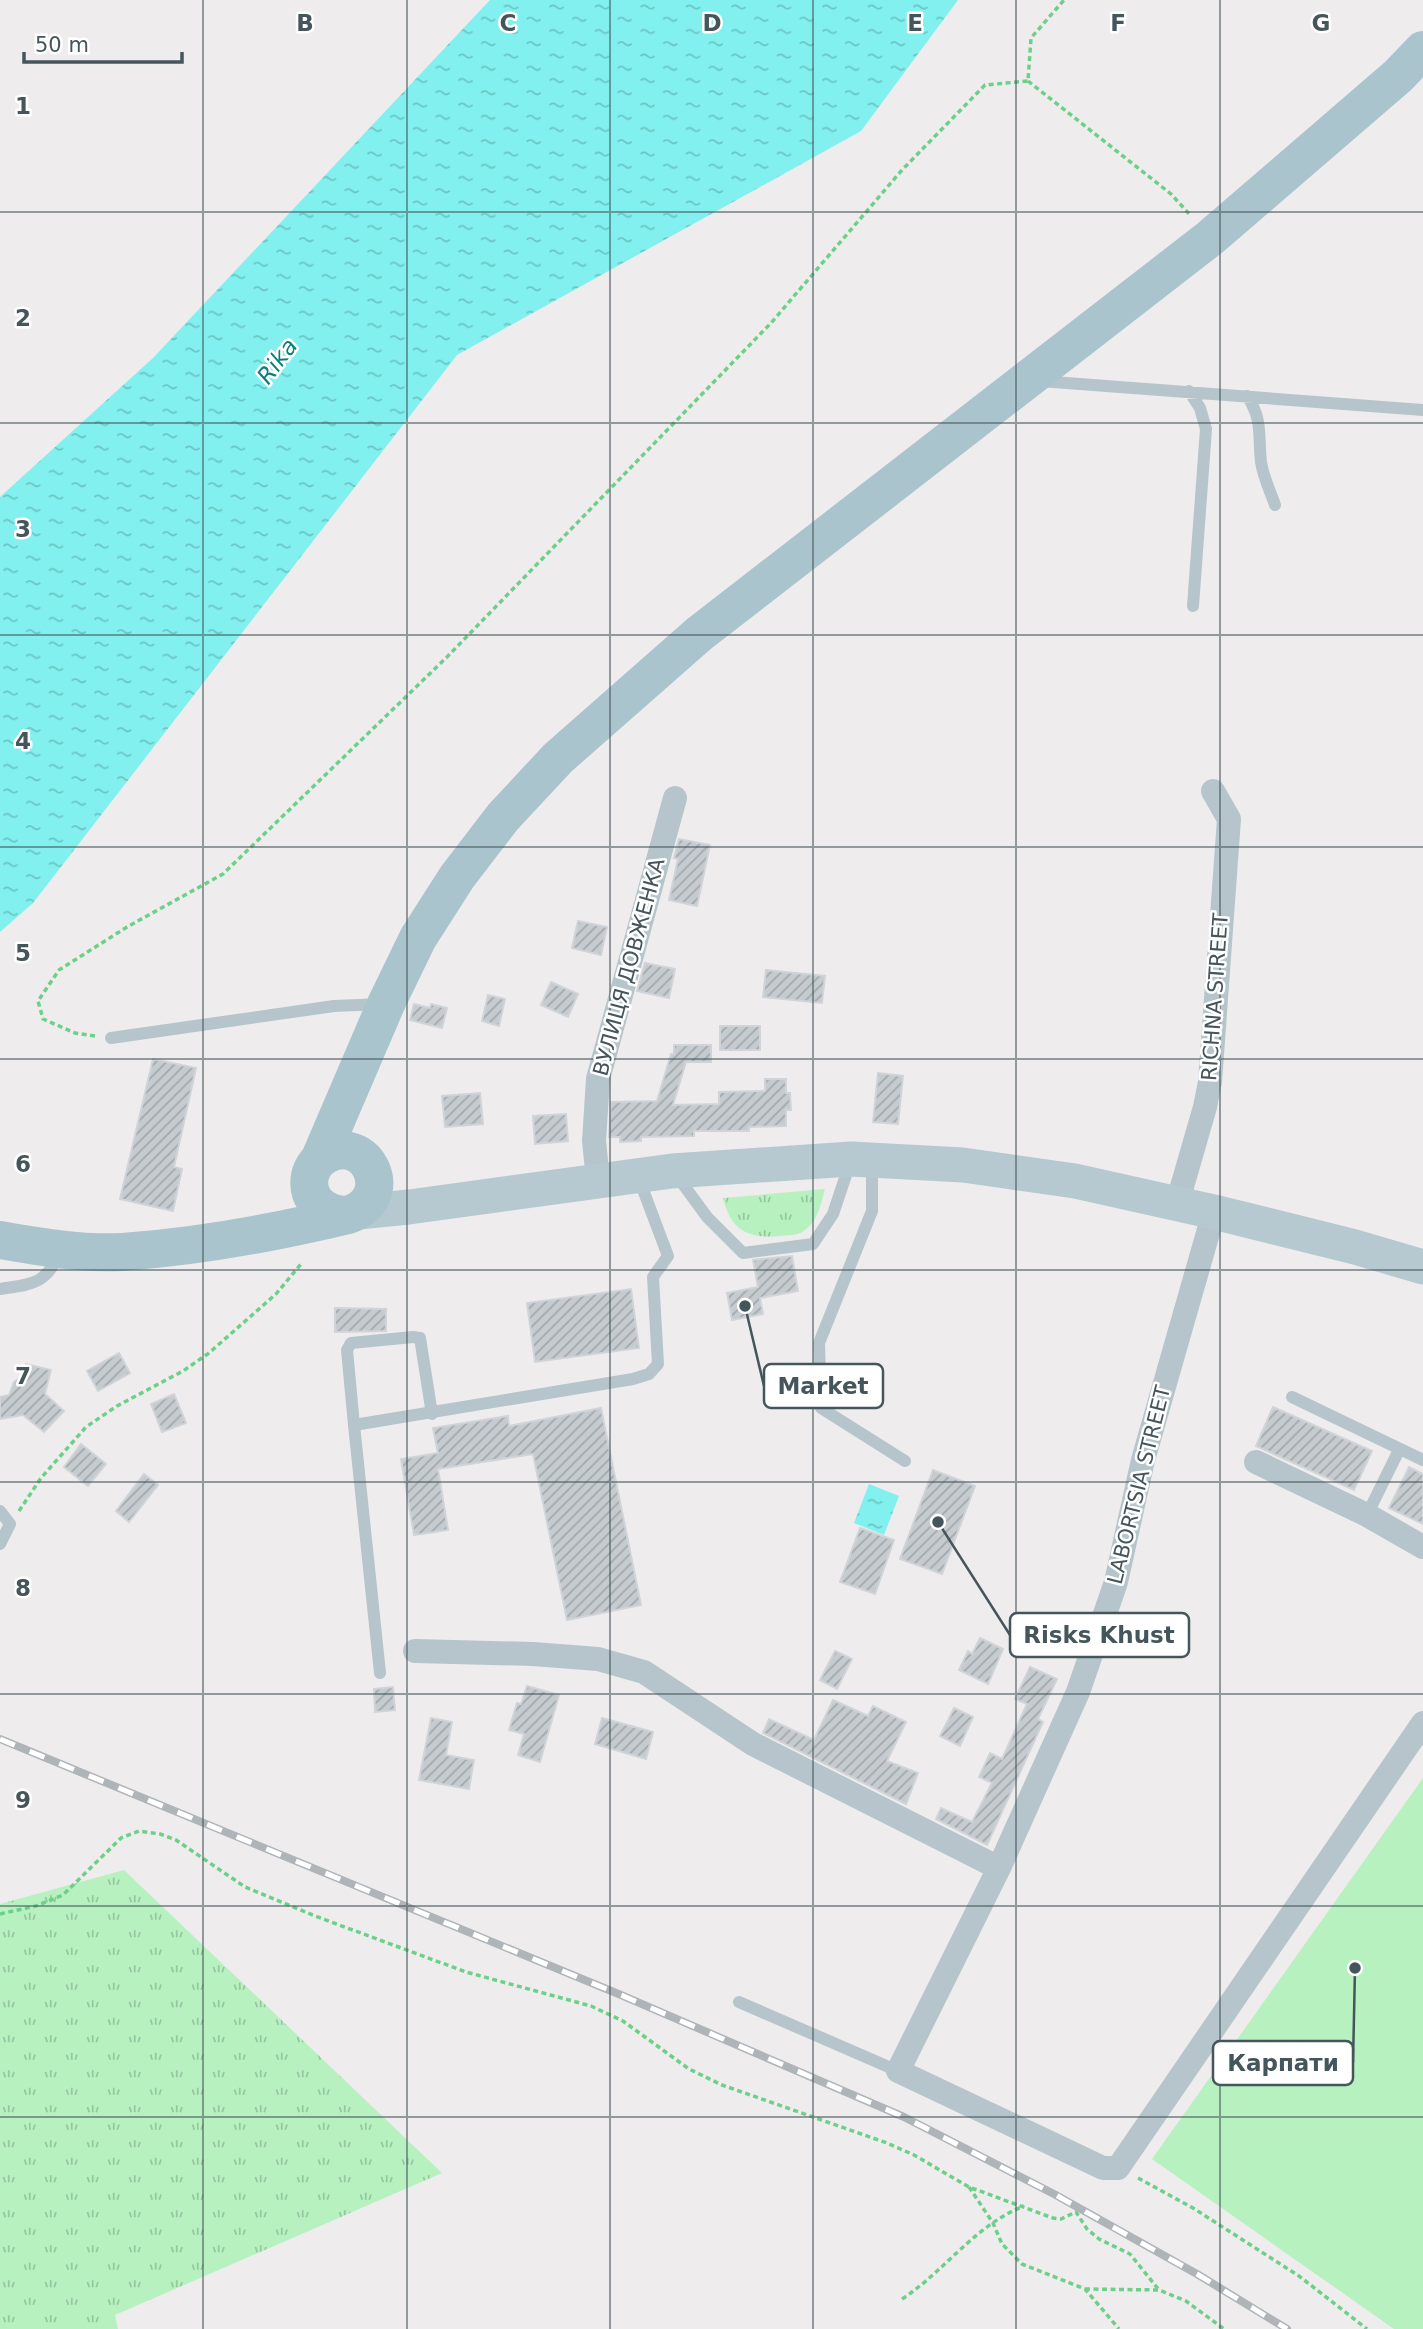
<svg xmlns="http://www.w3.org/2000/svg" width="1423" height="2329" font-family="'DejaVu Sans',sans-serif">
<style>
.grass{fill:url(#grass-tufts)}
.garden{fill:#b7f1c0}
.water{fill:url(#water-ripples)}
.building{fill:url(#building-hatch);stroke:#d0d4d9;stroke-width:2}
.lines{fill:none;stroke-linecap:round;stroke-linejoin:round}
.path{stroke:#6dd089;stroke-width:3.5;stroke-dasharray:5 3.5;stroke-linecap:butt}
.service{stroke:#b6c5cb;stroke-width:12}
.minor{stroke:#b6c5cb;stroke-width:24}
.secondary{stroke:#b6c9d0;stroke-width:35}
.primary{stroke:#aac4cd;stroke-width:38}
.rail-casing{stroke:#aeb4b7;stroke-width:8}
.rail{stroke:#fff;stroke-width:5;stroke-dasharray:16;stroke-linecap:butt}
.grid{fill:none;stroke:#44555b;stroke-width:2;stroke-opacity:0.55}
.labels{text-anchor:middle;stroke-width:5;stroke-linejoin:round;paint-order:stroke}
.street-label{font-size:21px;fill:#44555b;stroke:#fff}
.water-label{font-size:23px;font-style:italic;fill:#087e7b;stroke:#fff}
.grid-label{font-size:23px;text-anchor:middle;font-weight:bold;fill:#44555b;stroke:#fff;stroke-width:5;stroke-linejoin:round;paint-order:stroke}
.leader{fill:none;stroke:#44555b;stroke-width:2.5}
.callout-dot{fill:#44555b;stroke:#fff;stroke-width:2.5}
.callout{fill:#fff;stroke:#44555b;stroke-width:2.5}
.callout-label{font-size:23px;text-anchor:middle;font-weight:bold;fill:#44555b}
</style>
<defs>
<pattern id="grass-tufts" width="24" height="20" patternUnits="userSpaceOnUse" patternTransform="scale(1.75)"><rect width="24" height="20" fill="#b7f1c0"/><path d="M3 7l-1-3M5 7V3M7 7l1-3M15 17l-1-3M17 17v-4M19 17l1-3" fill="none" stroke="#96c69f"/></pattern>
<pattern id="water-ripples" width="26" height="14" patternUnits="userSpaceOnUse" patternTransform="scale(1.75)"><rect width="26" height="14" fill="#81f0ee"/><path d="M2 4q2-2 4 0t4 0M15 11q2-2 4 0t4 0" fill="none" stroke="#6bc5c4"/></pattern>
<pattern id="building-hatch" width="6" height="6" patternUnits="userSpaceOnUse" patternTransform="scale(1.75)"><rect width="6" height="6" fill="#c6cbd0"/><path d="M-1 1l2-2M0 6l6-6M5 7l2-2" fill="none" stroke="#a2a8ac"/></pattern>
</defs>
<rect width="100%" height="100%" fill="#efeced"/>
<path class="grass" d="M825,1189C821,1204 817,1224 802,1232C796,1236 786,1235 780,1236C747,1239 731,1230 723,1198Z
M124,1870L442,2173L115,2315L118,2329H0V1904Z"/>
<path class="garden" d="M1423,1778V2329H1394L1152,2159Z"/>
<path class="water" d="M490,0H958L861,131L457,355L33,903L0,932V497L153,358Z
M869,1484L899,1496L884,1535L854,1523Z"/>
<path class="building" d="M679,839L710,845L697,906L669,900L678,859L674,858Z
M578,921L607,927L601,955L572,948Z
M645,963L675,969L669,998L637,991Z
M766,970L825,976L822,1003L763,997Z
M551,982L578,994L568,1017L541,1005Z
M488,995L505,999L499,1026L482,1021Z
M414,1004L430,1008L431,1004L447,1008L442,1028L410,1020Z
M720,1026H760V1050H720Z
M674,1045H711V1062H686L673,1105L719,1104V1092L765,1091V1079H786V1093H790L791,1110H786V1126L749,1127V1131H694V1136L641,1137V1141L620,1142V1137H609L611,1102L657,1101L671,1054H674Z
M153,1059L196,1068L174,1167L182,1169L173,1211L120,1199Z
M878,1073L903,1076L898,1124L873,1122Z
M480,1093L483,1124L445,1127L442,1096Z
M566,1114L568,1141L535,1144L533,1116Z
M792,1256L798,1291L760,1298L763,1314L732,1320L727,1293L758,1287L753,1260Z
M631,1289L639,1348L535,1362L527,1303Z
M335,1308L386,1309V1331L335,1332Z
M119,1353L130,1373L98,1391L87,1371Z
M26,1364L51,1370L45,1394L64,1411L44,1432L23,1415L0,1419V1397L9,1395L14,1382L24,1375Z
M174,1394L186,1423L162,1432L151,1404Z
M1273,1407L1372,1451L1354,1490L1256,1446Z
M601,1408L641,1605L567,1620L533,1454L438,1469L448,1530L414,1535L401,1459L438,1453L433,1428L508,1416L509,1426Z
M81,1444L106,1464L88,1486L64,1467Z
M1409,1467L1423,1474V1524L1389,1508Z
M933,1470L975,1486L942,1574L900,1559Z
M144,1474L158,1485L129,1522L116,1511Z
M860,1528L894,1540L875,1594L840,1582Z
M980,1638L1003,1649L988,1684L959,1670L968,1651L972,1654Z
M835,1651L852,1659L837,1689L820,1680Z
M1030,1667L1057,1679L1038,1719L1043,1722L987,1845L936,1819L941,1808L972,1822L992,1783L979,1777L990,1753L1002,1759L1027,1704L1015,1699Z
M527,1686L559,1695L540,1762L518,1755L524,1734L509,1730L517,1703L521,1704Z
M393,1687L395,1710L375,1712L374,1689Z
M833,1700L868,1716L873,1706L906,1722L887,1761L918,1773L906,1804L763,1733L769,1719L814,1740Z
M954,1708L973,1717L960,1746L940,1736Z
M431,1718L452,1722L446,1755L474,1760L469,1789L419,1780Z
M602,1718L653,1732L646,1759L595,1744Z"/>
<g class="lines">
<path class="path" d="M1028,81L1171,194L1191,216
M95,1036L75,1033L43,1019L38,1001L59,970L127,927L223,874L447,657L771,323L902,170L985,85L1028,81L1031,38L1064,0
M19,1511L41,1478L86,1427L117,1406L183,1371L209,1353L276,1294L301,1264
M0,1914L36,1906L63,1895L121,1838L139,1831L160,1834L176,1840L245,1887L315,1916L466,1972L591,2006L623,2021L689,2069L722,2085L887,2143L914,2155L969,2187L1053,2218L1061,2219L1076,2212L1087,2229L1099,2239L1130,2254L1159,2290
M1138,2178L1193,2208L1299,2276L1367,2329
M969,2187L993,2223L1002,2244L1022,2264L1085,2289L1119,2329
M1085,2289L1159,2290L1186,2301L1224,2329
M902,2299C945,2271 975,2225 1024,2206"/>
<path class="service" d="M1040,381L1423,410
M1189,391L1200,408L1206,429L1193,606
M1247,396C1263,419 1258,436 1261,462C1263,476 1270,491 1275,505
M111,1038L334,1006L382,1004
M872,1164V1211L819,1343L821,1408L905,1461
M677,1176L707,1217L743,1253L813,1244L833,1214L850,1163
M0,1289C32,1284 45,1285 60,1253
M1292,1397L1423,1460
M354,1425L347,1350L351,1343L413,1337L420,1338L432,1414
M0,1511L10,1524L0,1544
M1367,1515L1399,1450
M380,1673L354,1425L633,1379L649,1374L658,1364L653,1277L668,1256L639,1179
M739,2002L898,2071"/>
<path class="minor" d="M598,1180L594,1141L598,1079L675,798
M1177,1204L1205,1107L1210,1082L1229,819L1213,791
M1214,1212L1143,1460L1116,1582L1078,1692L999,1868L898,2071L1103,2168H1118L1423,1723
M1256,1462L1367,1515L1423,1547
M415,1651L533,1654L598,1659L644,1672L753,1744L999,1868"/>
<path class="secondary" d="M358,1212L409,1207L672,1171L851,1159L963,1165L1075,1181L1214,1212L1355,1247L1423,1267"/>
<path class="primary" d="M320,1158L386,1004L418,938L457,877L503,817L558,758L699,634L1210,238L1398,76L1423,50
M0,1240C40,1247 81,1254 122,1252C196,1247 277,1232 348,1215C399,1198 367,1132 326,1155C318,1159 312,1167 310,1176C305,1201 326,1215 348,1215"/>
<g class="rail-casing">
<path id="rail" d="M0,1739L621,1995L904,2117L1054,2194L1197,2274L1287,2329"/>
</g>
<use href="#rail" class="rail"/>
</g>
<path class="grid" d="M203,0V2329M407,0V2329M610,0V2329M813,0V2329M1016,0V2329M1220,0V2329M0,212H1423M0,423H1423M0,635H1423M0,847H1423M0,1059H1423M0,1270H1423M0,1482H1423M0,1694H1423M0,1906H1423M0,2117H1423"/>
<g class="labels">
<g class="street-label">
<text transform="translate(629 967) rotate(-75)" y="7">ВУЛИЦЯ ДОВЖЕНКА</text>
<text transform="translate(1215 997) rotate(-86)" y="7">RICHNA STREET</text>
<text transform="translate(1139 1485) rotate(-76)" y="7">LABORTSIA STREET</text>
</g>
<g class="water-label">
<text transform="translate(277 361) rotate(-53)" y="8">Rika</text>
</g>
</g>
<g class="grid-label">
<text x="305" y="31">B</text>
<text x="508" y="31">C</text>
<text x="712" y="31">D</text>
<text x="915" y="31">E</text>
<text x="1118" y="31">F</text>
<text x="1321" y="31">G</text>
<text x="23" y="114">1</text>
<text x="23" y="326">2</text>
<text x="23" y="537">3</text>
<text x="23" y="749">4</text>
<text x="23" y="961">5</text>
<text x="23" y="1172">6</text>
<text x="23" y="1384">7</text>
<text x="23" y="1596">8</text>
<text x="23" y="1808">9</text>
</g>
<path class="leader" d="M745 1306L764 1386M938 1522L1010 1635M1355 1968L1353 2063"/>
<g class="callout-dot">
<circle cx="745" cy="1306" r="7"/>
<circle cx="938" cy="1522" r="7"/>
<circle cx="1355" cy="1968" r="7"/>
</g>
<g class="callout">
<rect x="764" y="1364" width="119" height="44" rx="7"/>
<rect x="1010" y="1613" width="179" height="44" rx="7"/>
<rect x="1213" y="2041" width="140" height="44" rx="7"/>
</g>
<g class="callout-label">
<text x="823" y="1394">Market</text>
<text x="1099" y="1643">Risks Khust</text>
<text x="1283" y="2071">Карпати</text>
</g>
<path d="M24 52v10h158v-10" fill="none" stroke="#44555b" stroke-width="3.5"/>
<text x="35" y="52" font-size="21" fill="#44555b" stroke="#ffffff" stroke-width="5" paint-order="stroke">50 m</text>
</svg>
